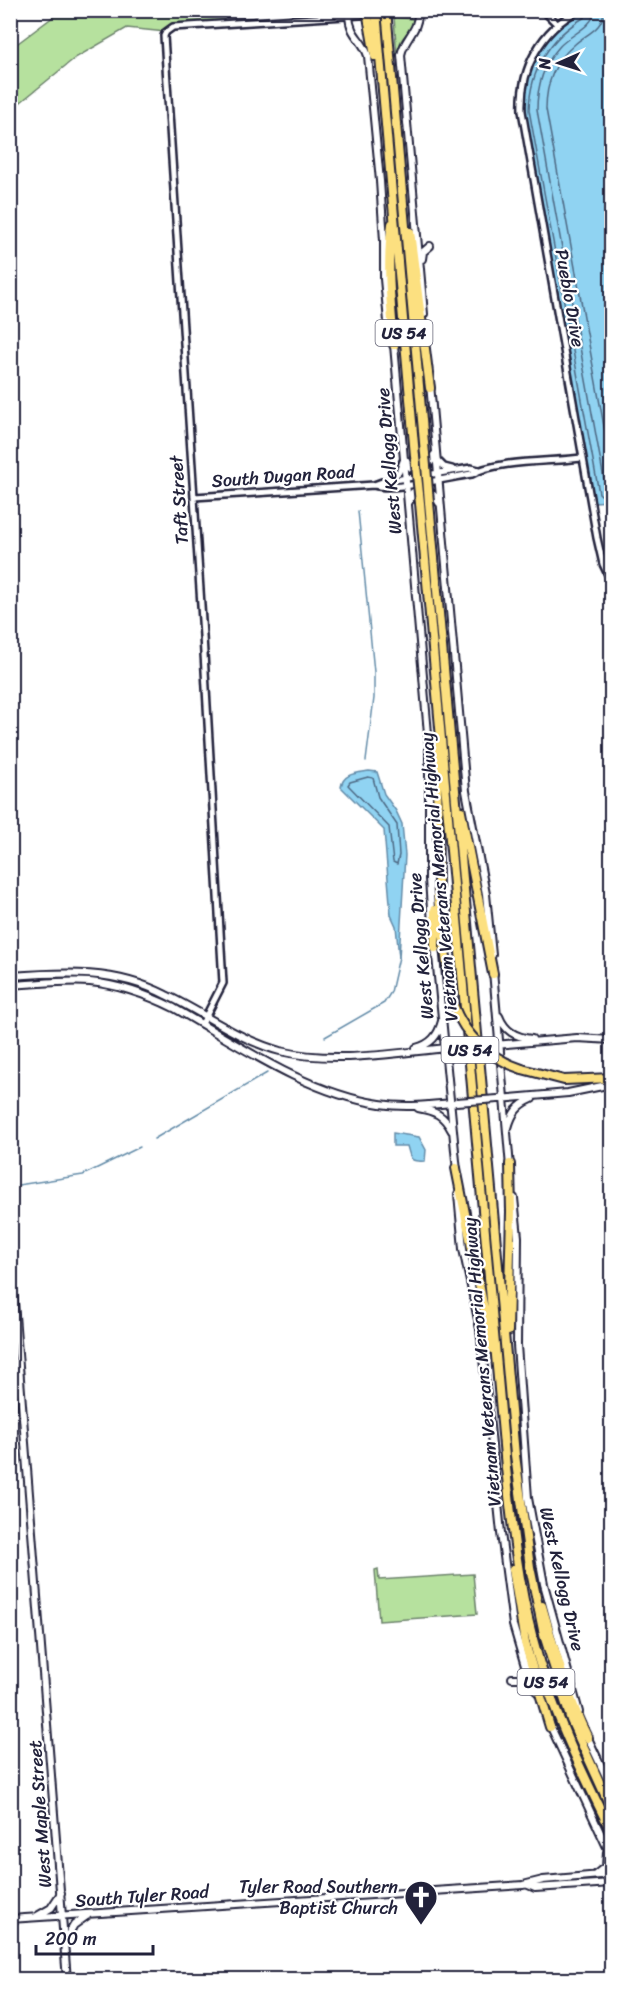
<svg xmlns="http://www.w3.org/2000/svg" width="622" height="1990" font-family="Sriracha,sans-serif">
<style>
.green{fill:#b6e19e;stroke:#6c826c;stroke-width:1.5}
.water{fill:#90d3f2;stroke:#648ca9;stroke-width:1.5}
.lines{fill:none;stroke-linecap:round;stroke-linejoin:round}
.shore{stroke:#4e6984;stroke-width:1.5}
.stream{stroke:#648ca9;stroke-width:1.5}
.tertiary-casing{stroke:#22223b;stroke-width:10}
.secondary-casing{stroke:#22223b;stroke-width:10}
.motorway-casing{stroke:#22223b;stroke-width:12}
.tertiary{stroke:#fff;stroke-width:5}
.secondary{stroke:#fff;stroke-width:6}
.motorway{stroke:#fce080;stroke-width:8}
.secondary-bridge-casing{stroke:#22223b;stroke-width:10;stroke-linecap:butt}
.motorway-bridge-casing{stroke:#22223b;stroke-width:12;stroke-linecap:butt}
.secondary-bridge{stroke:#fff;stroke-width:6}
.motorway-bridge{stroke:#fce080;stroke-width:8}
.labels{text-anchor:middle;stroke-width:4.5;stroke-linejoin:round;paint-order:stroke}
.shield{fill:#fff;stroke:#646476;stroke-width:1.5}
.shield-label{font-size:16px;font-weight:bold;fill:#22223b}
.street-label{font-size:18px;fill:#22223b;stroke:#fff}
.poi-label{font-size:18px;fill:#22223b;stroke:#fff;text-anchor:end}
</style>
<rect width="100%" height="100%" fill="#fff"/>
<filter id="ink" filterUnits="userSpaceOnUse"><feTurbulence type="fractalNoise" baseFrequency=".0167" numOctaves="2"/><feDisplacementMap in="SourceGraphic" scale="12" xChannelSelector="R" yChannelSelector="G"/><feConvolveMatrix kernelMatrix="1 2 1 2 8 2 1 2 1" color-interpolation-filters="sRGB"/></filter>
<g filter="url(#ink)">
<path class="green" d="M61,11H224L225,24L166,32L127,28L75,58L11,110L10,49Z
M394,17L413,19C414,30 406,32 401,41C399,46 398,52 397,57Z
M378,1569L379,1580L473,1574L477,1614L379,1621L375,1570Z"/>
<path class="water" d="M588,11H611L612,501L594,502L523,111C524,100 524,88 527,78C536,48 558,22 588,11Z
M369,771L377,772L384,794L396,811L402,824L405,855L399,958L396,926L391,915L384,830L341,787C343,773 357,773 369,771Z
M393,1133L419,1137L426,1150L425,1161C409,1162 411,1159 407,1146H393Z"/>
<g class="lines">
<path class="shore" d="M587,10L585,17C550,37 530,69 529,110L599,493L601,495H612
M595,10C594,27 569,35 559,47C543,65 537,87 537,110L605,485L612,487
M604,10C603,30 587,33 574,45C555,61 546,84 546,109L612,470
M368,777L373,778L378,797L397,825L399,855L397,864L393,862L389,827L348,785L350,782Z"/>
<path class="stream" d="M358,511L374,672V698L366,761
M325,1037L384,1003L391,992L399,957
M154,1139L267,1073
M18,1185L83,1175L140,1147"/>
<g class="tertiary-casing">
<path id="tertiary" d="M543,10L557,24
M579,10C541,30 520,68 522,111L597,538L603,564L612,583
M436,459L444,467L452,469
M390,479L399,472L403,461
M374,485C393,492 450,477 472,474C496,460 553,462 582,458
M194,497L374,485L382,482L471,468L479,470
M202,1024L223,983L203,636L164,36L166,32L173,27L439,10"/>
</g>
<g class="secondary-casing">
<path id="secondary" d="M418,12C419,31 404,38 401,55L424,314
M349,16C350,36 363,39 368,56L380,181L384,241V279L389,332L394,345L429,745V879L432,924
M422,259L423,252L430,246
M430,384L466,791L486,894L492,955
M407,461L411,468C422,470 431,466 434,455
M409,502L413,492C426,488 433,491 439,503
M435,946L457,1171
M493,971L510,1167
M10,976C65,972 116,969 166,995C204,1013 239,1040 280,1051C335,1064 393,1053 448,1048
M10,985C36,984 64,980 90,982C119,985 148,995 174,1008C237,1044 308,1094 380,1104C405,1108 429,1105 453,1103
M499,1016C505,1031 515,1037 532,1039
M495,1045L577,1038L612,1040
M416,1048C431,1044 438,1036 442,1021
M499,1099L568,1093L612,1084
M418,1108C435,1111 444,1115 452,1131
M508,1128C512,1113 518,1105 532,1099
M458,1194L463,1249L480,1329L501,1533L513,1625L525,1666L536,1691
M514,1198L518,1237L517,1345L528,1498L544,1584L579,1712
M10,1251L67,1980
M512,1678H527L531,1680
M549,1723L612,1858
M587,1736L612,1789
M595,1875L606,1866L607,1852
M528,1885L535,1888L612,1883
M37,1916L51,1908L61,1893
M10,1919L523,1885L543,1880L612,1874
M65,1940L74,1925L88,1915"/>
</g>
<g class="motorway-casing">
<path id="motorway" d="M387,21L425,454
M369,22L375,56
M377,22L415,456
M392,224C386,264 391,305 394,345
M410,232L430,388
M429,502L515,1455L530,1567L544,1635L571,1720L612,1810
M420,503L506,1468C512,1525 518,1582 533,1639C550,1707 581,1770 612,1833
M437,740L438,899L452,1001
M461,811L493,974
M435,948V910
M522,1069L564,1080L612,1078
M456,1168L492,1349
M508,1331L511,1212L510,1164
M513,1569L525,1643L550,1727
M542,1606C555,1651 567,1696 588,1738"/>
</g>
<use href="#tertiary" class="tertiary"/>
<use href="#secondary" class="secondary"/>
<use href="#motorway" class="motorway"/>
<g class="secondary-bridge-casing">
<path id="secondary-bridge" d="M451,1048L493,1045
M456,1102L498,1099"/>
</g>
<g class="motorway-bridge-casing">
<path id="motorway-bridge" d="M367,10L369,22
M376,10L377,22
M386,10L387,21
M425,454L429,502
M415,456L420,503
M452,1001C463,1035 489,1058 522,1069"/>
</g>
<use href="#secondary-bridge" class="secondary-bridge"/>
<use href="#motorway-bridge" class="motorway-bridge"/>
</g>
</g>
<defs>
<g id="church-pin" transform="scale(1.725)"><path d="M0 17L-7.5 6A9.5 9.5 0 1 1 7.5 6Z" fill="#22223b" stroke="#fff"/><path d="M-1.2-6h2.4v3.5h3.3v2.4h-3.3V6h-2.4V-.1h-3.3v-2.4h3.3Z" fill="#fff"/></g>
</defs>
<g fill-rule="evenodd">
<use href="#church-pin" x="421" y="1897"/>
</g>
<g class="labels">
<g class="shield">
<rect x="375.5" y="320" width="57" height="26" rx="4.5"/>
<rect x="441.5" y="1037" width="57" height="26" rx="4.5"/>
<rect x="517.5" y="1669" width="57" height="26" rx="4.5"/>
</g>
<g class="shield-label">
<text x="404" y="339">US 54</text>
<text x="470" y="1056">US 54</text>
<text x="546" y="1688">US 54</text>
</g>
<g class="street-label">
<text transform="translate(570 298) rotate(80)" y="6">Pueblo Drive</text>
<text transform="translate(389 461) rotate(-95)" y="6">West Kellogg Drive</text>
<text transform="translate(283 476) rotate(-4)" y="6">South Dugan Road</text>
<text transform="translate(179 500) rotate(-94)" y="6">Taft Street</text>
<text transform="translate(439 877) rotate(-95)" y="6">Vietnam Veterans Memorial Highway</text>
<text transform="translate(421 946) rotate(-95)" y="6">West Kellogg Drive</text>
<text transform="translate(482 1362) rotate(-95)" y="6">Vietnam Veterans Memorial Highway</text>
<text transform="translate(562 1579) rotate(77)" y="6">West Kellogg Drive</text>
<text transform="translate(40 1814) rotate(-94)" y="6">West Maple Street</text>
<text transform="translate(142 1896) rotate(-4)" y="6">South Tyler Road</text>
</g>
<g class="poi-label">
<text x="398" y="1893">Tyler Road Southern<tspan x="398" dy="21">Baptist Church</tspan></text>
</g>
</g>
<rect width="622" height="1990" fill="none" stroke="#fff" stroke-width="36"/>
<rect x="18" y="18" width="586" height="1954" fill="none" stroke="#22223b" stroke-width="2" filter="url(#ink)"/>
<g transform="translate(559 63) rotate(267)" stroke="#ffffff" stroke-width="4.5" paint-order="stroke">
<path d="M0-4.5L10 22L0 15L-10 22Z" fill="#22223b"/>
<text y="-9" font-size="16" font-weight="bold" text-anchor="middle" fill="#22223b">N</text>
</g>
<path d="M36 1945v9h117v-9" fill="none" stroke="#22223b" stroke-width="3"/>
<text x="45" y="1945" font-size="18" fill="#22223b" stroke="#ffffff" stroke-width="4.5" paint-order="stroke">200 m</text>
</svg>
